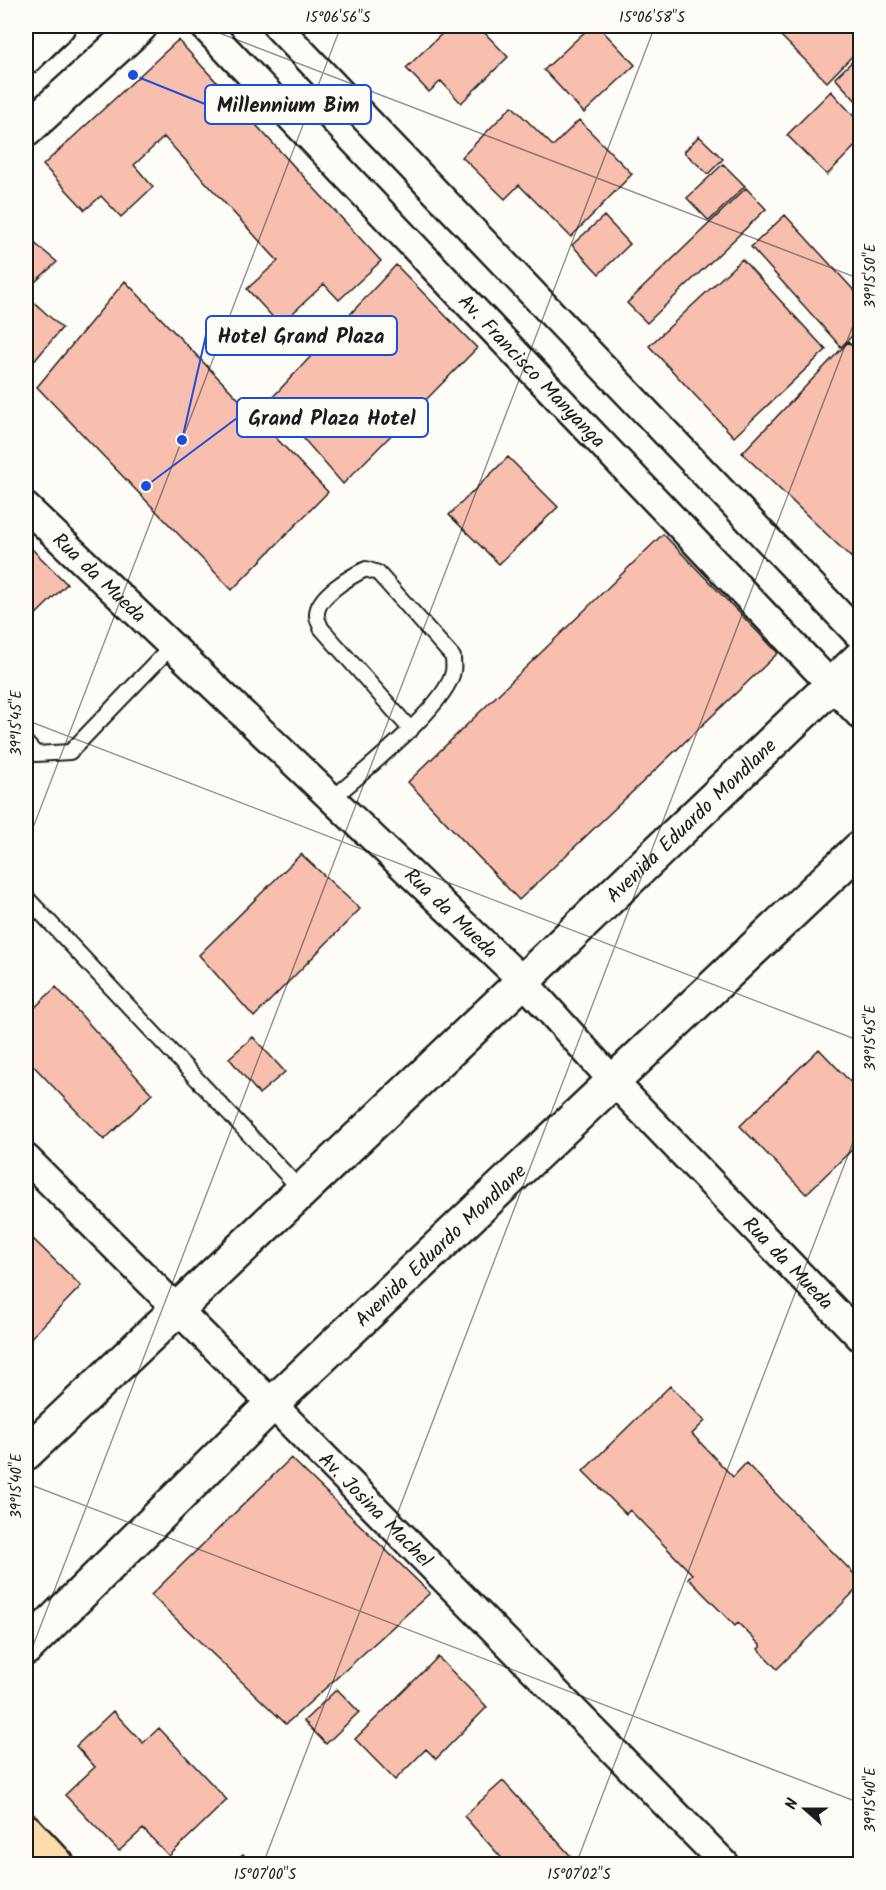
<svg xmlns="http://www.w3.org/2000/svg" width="886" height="1890" font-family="Kalam,sans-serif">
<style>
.building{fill:#f8bfaf;stroke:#1c1c1c;stroke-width:1.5}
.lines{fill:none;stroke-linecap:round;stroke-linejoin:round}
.service-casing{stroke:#1c1c1c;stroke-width:18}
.minor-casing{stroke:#1c1c1c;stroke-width:32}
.secondary-casing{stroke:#1c1c1c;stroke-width:38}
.primary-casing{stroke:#1c1c1c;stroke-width:38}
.service{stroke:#fdfcf7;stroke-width:14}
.minor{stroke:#fdfcf7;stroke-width:27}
.secondary{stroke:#fdfcf7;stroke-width:33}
.primary{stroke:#fcdcac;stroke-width:33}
.ticks{fill:none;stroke:#1c1c1c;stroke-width:1.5;stroke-opacity:0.45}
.labels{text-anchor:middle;stroke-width:4.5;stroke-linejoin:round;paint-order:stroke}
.street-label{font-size:20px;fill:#1c1c1c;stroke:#fdfcf7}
.leader{fill:none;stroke:#1d4ed8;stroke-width:2}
.callout-dot{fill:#1d4ed8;stroke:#fdfcf7;stroke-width:2}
.callout{fill:#fdfcf7;stroke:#1d4ed8;stroke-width:2}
.callout-label{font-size:21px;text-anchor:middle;font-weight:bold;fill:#1c1c1c}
.neatline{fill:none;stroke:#1c1c1c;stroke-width:2}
.ticks-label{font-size:15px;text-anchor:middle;fill:#1c1c1c}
</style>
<rect width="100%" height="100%" fill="#fdfcf7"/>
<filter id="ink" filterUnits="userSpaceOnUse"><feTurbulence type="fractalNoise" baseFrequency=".0167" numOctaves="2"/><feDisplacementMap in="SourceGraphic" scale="12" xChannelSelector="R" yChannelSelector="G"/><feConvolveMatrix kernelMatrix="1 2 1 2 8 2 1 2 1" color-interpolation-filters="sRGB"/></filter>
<g filter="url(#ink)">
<path class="building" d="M450,26H478L508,57L461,103L441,81L429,92L406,68Z
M591,26H598L635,65L584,113L544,70Z
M771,26H860V48L827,82Z
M178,40L381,261L339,300L324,284L280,325L247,289L278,261L164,137L134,165L153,187L121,217L101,196L85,210L43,165Z
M860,54V105L835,78Z
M831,91L860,123V141L827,175L787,135Z
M512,106L553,146L579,120L632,174L571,237L519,185L505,199L462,157Z
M699,136L723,159L708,174L684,152Z
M723,164L745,186L709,221L687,198Z
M746,188L766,209L647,323L627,303Z
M785,215L860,297V328L841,347L751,247Z
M604,216L630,244L599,274L572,245Z
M26,236L57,262L26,290Z
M742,259L826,350L734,437L649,346Z
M396,265L477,348L343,484L270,400Z
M125,281L328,492L232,590L37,387Z
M26,295L62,328L26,371Z
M848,342L860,354V566L742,453Z
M508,457L558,507L499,564L449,515Z
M663,534L778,653L519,900L408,782Z
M26,543L67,584L26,624Z
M301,854L360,909L254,1017L199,955Z
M56,987L152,1094L104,1140L26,1058V1016Z
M253,1037L285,1072L259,1094L229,1058Z
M819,1049L860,1092V1142L806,1194L740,1126Z
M860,1142V1158L852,1150Z
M26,1232L81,1286L26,1343Z
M670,1386L705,1421L692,1434L733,1477L746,1463L860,1580V1586L777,1669L758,1649L761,1646L738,1623L735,1626L688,1578L692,1574L630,1510L626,1514L583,1471Z
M291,1458L430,1593L286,1724L151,1595Z
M438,1657L487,1707L436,1759L426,1749L395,1780L355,1739Z
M337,1689L359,1712L326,1744L304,1721Z
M113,1711L143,1743L159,1728L227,1800L169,1856L143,1829L119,1851L65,1795L95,1767L76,1746Z
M503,1781L578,1864H507L464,1816Z
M243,1855L251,1864H232Z"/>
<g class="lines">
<g class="service-casing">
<path id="service" d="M26,743L36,754L70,752L172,646
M332,799C359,775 448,705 453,671C454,667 453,662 453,657L378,573L366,569C351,576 317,596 317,614C316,618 320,624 321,628L411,730
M26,897L302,1191"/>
</g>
<g class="minor-casing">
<g id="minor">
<path id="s1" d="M204,26L860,715"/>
<path d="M277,26L860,636"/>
<path id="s2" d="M26,507L523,981L614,1082L860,1337"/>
<path id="s3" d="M26,1158L272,1404L725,1864"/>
</g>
</g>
<g class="secondary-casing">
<g id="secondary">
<path d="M26,57L58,26"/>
<path d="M26,130L140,26"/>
<path id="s4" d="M26,1453L523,981L860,658"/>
<path id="s5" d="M26,1648L272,1404L860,848"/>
</g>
</g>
<g class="primary-casing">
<path id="primary" d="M26,1831L57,1864"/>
</g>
<use href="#service" class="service"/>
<use href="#minor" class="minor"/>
<use href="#secondary" class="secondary"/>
<use href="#primary" class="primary"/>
</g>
</g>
<path class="ticks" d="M201,26L860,279M26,29L27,26M26,720L860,1041M26,846L341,26M26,1483L860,1803M26,1664L655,26M263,1864L860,307M576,1864L860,1124"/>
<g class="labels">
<g class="street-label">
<text dy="7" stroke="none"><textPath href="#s1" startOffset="476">Av. Francisco Manyanga</textPath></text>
<text dy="7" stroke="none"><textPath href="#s2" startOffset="102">Rua da Mueda</textPath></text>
<text dy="7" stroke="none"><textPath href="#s4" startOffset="918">Avenida Eduardo Mondlane</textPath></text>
<text dy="7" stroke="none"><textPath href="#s2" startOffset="588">Rua da Mueda</textPath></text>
<text dy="7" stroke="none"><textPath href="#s5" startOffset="578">Avenida Eduardo Mondlane</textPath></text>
<text dy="7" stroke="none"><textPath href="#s2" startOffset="1074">Rua da Mueda</textPath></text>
<text dy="7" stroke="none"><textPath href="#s3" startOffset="496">Av. Josina Machel</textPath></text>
</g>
</g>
<path class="leader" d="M133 75L205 104M182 440L206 335M146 486L237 418"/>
<g class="callout-dot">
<circle cx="133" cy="75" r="6"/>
<circle cx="182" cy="440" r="6"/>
<circle cx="146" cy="486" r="6"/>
</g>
<g class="callout">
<rect x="205" y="85" width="166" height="39" rx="6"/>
<rect x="206" y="316" width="191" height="39" rx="6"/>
<rect x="237" y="398" width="191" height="39" rx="6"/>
</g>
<g class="callout-label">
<text x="288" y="112">Millennium Bim</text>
<text x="301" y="343">Hotel Grand Plaza</text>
<text x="332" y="425">Grand Plaza Hotel</text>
</g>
<rect width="886" height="1890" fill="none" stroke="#fdfcf7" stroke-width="66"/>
<g transform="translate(805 1809) rotate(291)" stroke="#fdfcf7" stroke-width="4.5" paint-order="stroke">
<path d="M0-4.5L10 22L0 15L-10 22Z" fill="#1c1c1c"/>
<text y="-9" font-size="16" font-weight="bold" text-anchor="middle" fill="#1c1c1c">N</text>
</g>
<rect x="33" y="33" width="820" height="1824" class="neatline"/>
<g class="ticks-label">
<text x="338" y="22">15°06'56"S</text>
<text x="652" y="22">15°06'58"S</text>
<text transform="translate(870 276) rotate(-90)" y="5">39°15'50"E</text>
<text transform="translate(16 723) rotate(-90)" y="5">39°15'45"E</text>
<text transform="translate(870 1038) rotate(-90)" y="5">39°15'45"E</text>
<text transform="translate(16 1486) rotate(-90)" y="5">39°15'40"E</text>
<text transform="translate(870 1800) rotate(-90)" y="5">39°15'40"E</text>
<text x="265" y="1879">15°07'00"S</text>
<text x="579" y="1879">15°07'02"S</text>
</g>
</svg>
